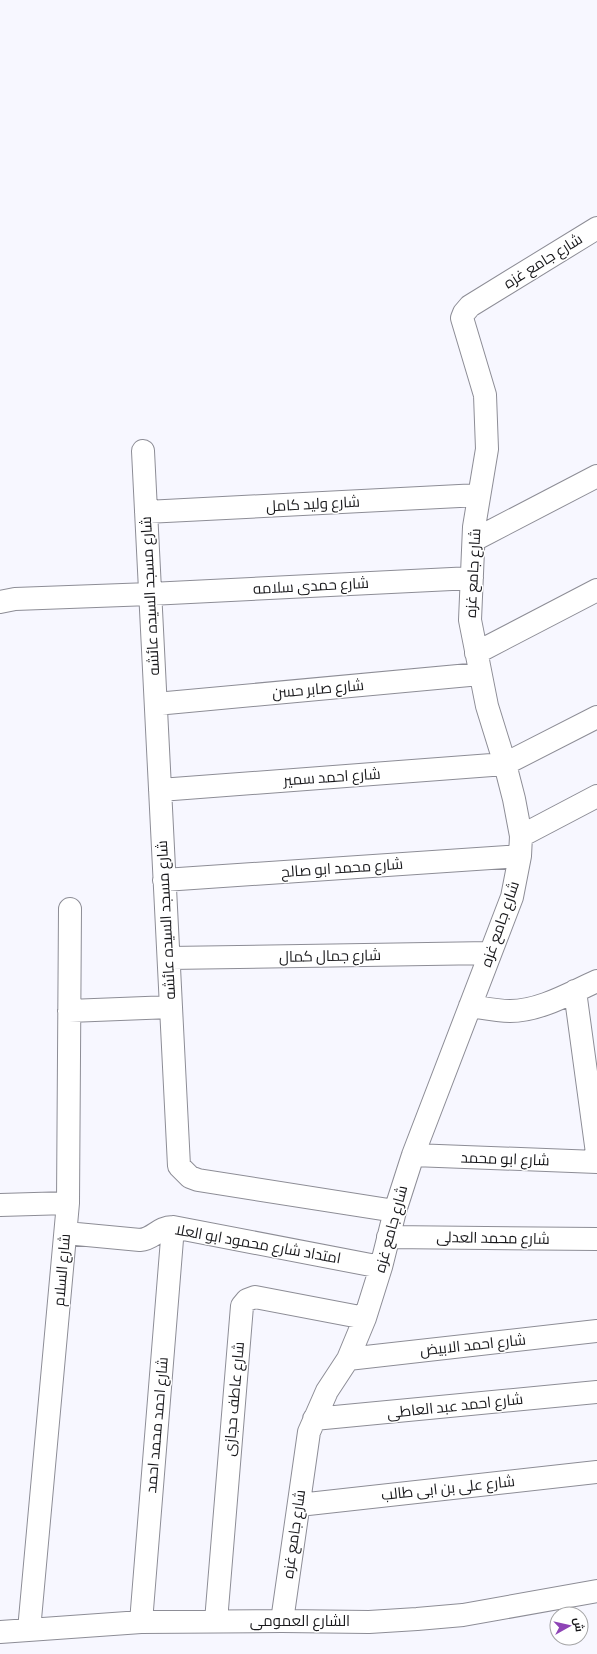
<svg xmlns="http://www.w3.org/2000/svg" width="597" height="1654" font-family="'PT Sans Narrow',Cairo,sans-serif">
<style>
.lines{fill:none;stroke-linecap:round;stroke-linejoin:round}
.minor-casing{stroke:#8d8d96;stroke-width:24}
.minor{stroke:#fff;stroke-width:22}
.labels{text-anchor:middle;stroke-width:3;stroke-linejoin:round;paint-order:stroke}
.street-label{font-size:15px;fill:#19191c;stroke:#fff}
</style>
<rect width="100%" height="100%" fill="#f7f7ff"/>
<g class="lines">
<g class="minor-casing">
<path id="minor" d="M143,451L179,1166L190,1177L198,1180L395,1211
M146,512L479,495
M474,540L597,476
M0,602L15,599L150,594L472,578
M476,653L597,590
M156,704L480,674
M160,790L505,764L597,717
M521,836L597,796
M164,880L520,856
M169,958L490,953
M575,991L597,1153
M470,1006C483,1008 497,1011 510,1011C540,1011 570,993 597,981
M69,1011L171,1007
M413,1155L597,1162
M0,1205L68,1203
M66,1233L140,1240C154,1239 158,1227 173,1227L381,1267
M388,1237L597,1239
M348,1359L597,1331
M314,1419L597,1392
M299,1505L597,1472
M216,1621L242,1306L247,1300L255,1297L365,1318
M282,1621L309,1432L327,1391L348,1359L365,1318L381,1267L395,1211L413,1155L512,897L520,856L521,836L514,799L505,764L487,706L470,620L474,527L487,449L485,395L462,318L464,313L470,306L597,228
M141,1622L173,1227
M29,1630L68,1203L70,909
M0,1632L141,1622L282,1621L369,1622L417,1619L463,1615L597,1591"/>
</g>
<use href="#minor" class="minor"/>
</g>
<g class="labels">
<g class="street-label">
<text transform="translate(543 261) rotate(-32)" y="5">شارع جامع غزه</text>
<text transform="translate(313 504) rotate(-3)" y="5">شارع وليد كامل</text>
<text transform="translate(473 573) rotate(-87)" y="5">شارع جامع غزه</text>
<text transform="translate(311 586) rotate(-3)" y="5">شارع حمدى سلامه</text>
<text transform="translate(150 596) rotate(-93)" y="5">شارع مسجد السيده عائشه</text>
<text transform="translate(318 689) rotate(-5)" y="5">شارع صابر حسن</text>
<text transform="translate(332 777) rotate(-4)" y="5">شارع احمد سمير</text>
<text transform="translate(342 868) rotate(-4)" y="5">شارع محمد ابو صالح</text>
<text transform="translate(166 920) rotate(-93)" y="5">شارع مسجد السيده عائشه</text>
<text transform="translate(500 924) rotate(-71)" y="5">شارع جامع غزه</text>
<text transform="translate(330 956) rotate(-1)" y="5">شارع جمال كمال</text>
<text transform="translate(505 1159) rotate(2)" y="5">شارع ابو محمد</text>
<text transform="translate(391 1229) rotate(-75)" y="5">شارع جامع غزه</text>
<text transform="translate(493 1238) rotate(1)" y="5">شارع محمد العدلى</text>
<text transform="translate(258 1244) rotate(10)" y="5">امتداد شارع محمود ابو العلا</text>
<text transform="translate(62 1270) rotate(-85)" y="5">شارع السلام</text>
<text transform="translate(473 1345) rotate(-6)" y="5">شارع احمد الابيض</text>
<text transform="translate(234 1399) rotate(-85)" y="5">شارع عاطف حجازى</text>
<text transform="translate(455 1406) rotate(-6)" y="5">شارع احمد عبد العاطى</text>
<text transform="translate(157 1425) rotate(-85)" y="5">شارع احمد محمد احمد</text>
<text transform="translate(448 1488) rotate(-6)" y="5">شارع على بن ابى طالب</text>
<text transform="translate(294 1534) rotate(-82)" y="5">شارع جامع غزه</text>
<text x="300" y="1626">الشارع العمومى</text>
</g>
</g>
<g transform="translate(569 1626) rotate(82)"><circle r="19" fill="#ffffff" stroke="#a3a3a4"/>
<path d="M0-3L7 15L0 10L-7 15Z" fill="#8e44b6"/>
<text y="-6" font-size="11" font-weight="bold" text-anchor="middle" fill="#19191c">ش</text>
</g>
</svg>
